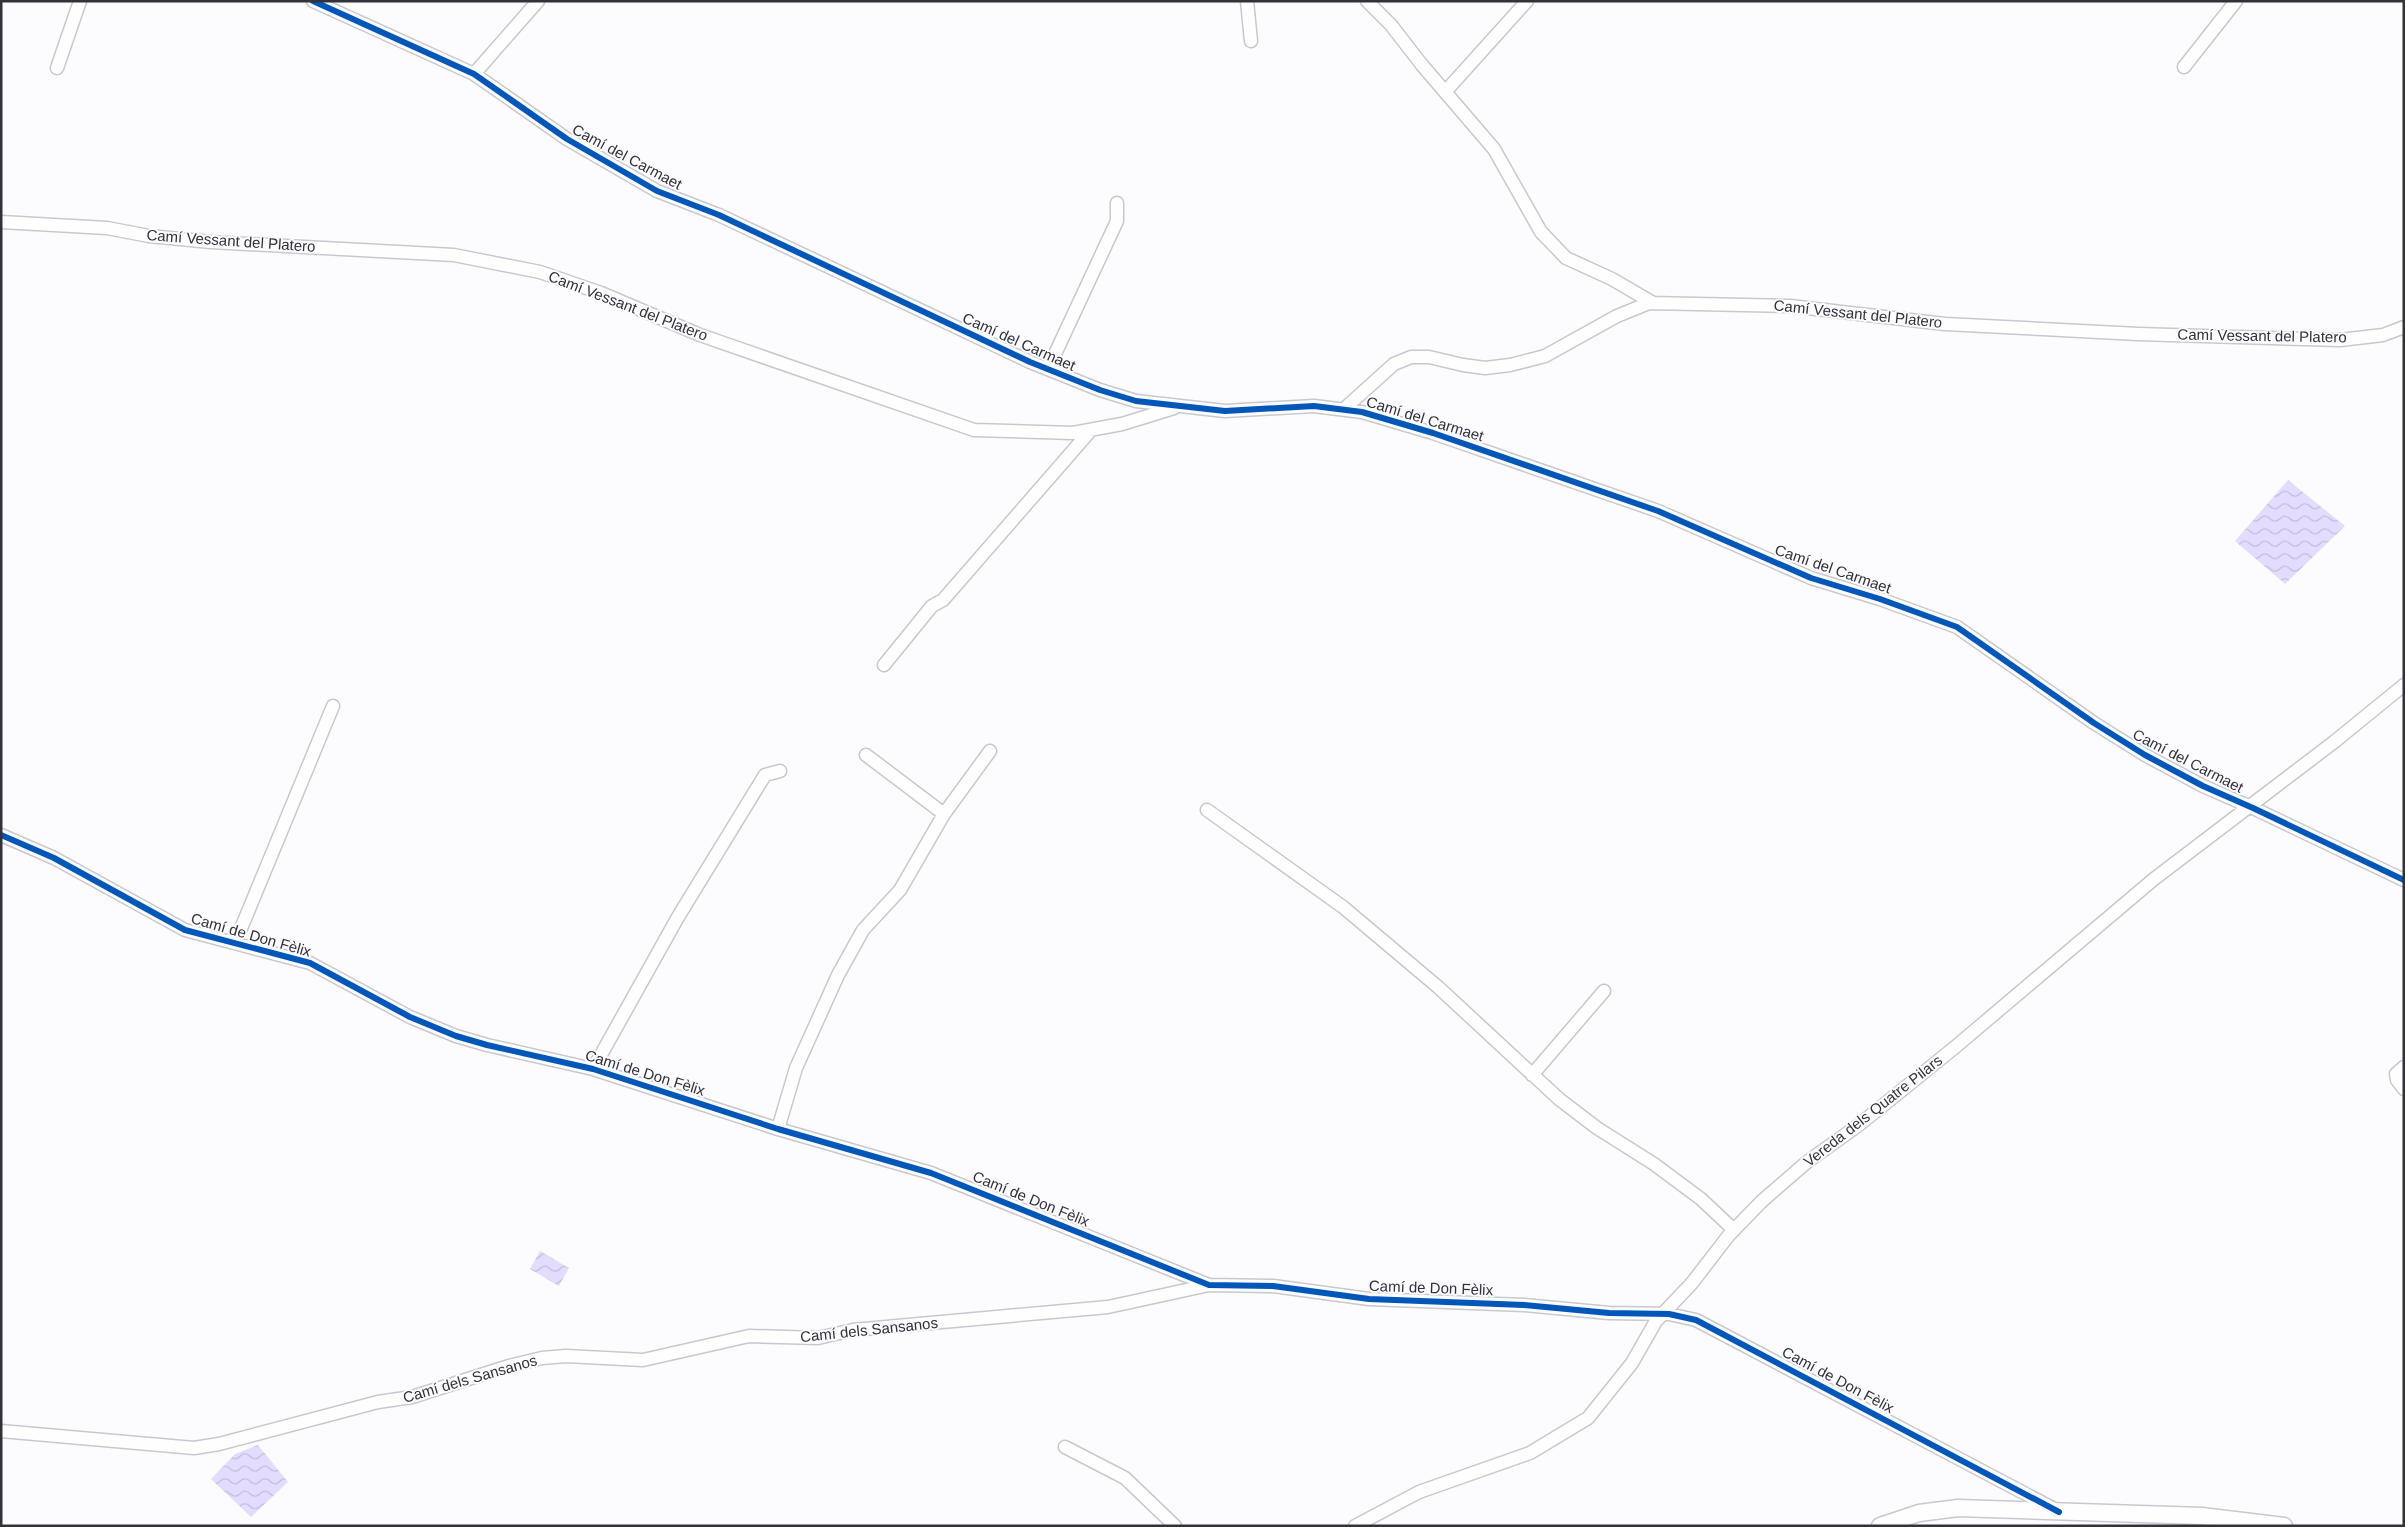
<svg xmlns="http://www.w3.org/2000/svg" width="2405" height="1527" font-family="Helvetica,sans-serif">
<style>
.water{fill:url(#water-waves)}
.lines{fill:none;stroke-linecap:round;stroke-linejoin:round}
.minor-casing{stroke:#c9c8ce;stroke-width:15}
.major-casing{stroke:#c9c8ce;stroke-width:19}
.minor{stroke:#fffeff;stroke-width:12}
.major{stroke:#fffeff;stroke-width:16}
.cycleway-casing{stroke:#fbfaff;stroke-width:9}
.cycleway{stroke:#0057b8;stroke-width:6}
.labels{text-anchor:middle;stroke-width:4;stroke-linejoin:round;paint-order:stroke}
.street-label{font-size:15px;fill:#33313a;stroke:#fbfaff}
</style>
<defs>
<pattern id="water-waves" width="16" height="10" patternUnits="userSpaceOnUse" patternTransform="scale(1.25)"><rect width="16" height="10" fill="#e3dcff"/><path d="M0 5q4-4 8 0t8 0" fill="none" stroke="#c3bddb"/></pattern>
</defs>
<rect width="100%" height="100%" fill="#fcfbfe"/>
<path class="water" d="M2288,480L2345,526L2285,584L2235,541Z
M540,1251L569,1268L559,1286L530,1269Z
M258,1445L288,1482L251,1517L211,1479L235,1454Z"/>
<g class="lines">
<g class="minor-casing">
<path id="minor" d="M313,1L474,74L567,139L657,191L719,215L1030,362L1100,390L1136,401L1225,411L1314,406L1362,412L1433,433L1658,511L1811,578L1880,599L1957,627L2094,723L2145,755L2203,786L2253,808L2404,880
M1247,1L1251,41
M1367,1L1391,25L1422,65L1494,149L1541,232L1566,258L1612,279L1653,303
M2184,67L2236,1
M57,68L80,1
M474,74L538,1
M1445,92L1527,1
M1,222L107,228L149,236L211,242L454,255L540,272L601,293L700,335L974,430L1073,433L1122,424L1174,408
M1048,369L1117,221V203
M1344,409L1394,364L1411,357H1429L1463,365L1485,368L1510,365L1545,356L1617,316L1649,303L1790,306L1945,324L2138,334L2340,340L2383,335L2404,327
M884,665L932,606L943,600L1091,430
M866,755L944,814
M1207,810L1343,907L1438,987L1559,1099L1597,1128L1654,1164L1701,1199L1734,1230
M1,835L54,858L185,930L310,963L410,1017L456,1036L487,1045L593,1069L778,1129L931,1173L1209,1285L1273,1286L1369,1299L1524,1305L1609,1313L1669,1314L1696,1320L2056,1510
M235,943L333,706
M2404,1067L2396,1074L2397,1080L2404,1089
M593,1069L678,917L765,775L780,771
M1532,1075L1604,991
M778,1129L796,1068L838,975L863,930L900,890L944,814L990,751
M1,1431L194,1448L219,1444L378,1402L412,1397L509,1366L542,1358L566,1356L643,1360L749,1336L818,1338L853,1330L1108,1307L1209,1285
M1065,1447L1125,1478L1175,1526
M1355,1526L1419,1492L1530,1453L1588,1418L1632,1363L1656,1321L1692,1283L1729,1235L1762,1201L1807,1162L1860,1124L1954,1048L2154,879L2334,742L2404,685"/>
</g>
<g class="major-casing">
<path id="major" d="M1880,1526L1919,1513L1958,1508L2202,1516L2284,1526"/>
</g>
<use href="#minor" class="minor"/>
<use href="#major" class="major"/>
<g class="cycleway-casing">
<path id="cycleway" d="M313,1L474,74L567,139L657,191L719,215L1030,362L1100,390L1136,401L1225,411L1314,406L1362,412L1433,433L1658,511L1811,578L1880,599L1957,627L2094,723L2145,755L2203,786L2253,808L2404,880
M1,835L54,858L185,930L310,963L410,1017L456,1036L487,1045L593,1069L778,1129L931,1173L1209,1285L1273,1286L1369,1299L1524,1305L1609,1313L1669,1314L1696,1320L2059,1512"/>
</g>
<use href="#cycleway" class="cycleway"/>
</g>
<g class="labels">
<g class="street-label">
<text transform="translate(627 157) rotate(28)" y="5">Camí del Carmaet</text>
<text transform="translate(231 241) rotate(4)" y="5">Camí Vessant del Platero</text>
<text transform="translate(628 306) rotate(21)" y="5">Camí Vessant del Platero</text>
<text transform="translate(1858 314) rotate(6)" y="5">Camí Vessant del Platero</text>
<text transform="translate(2262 336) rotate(1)" y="5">Camí Vessant del Platero</text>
<text transform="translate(1019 342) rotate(24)" y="5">Camí del Carmaet</text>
<text transform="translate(1425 419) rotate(17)" y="5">Camí del Carmaet</text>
<text transform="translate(1833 569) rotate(19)" y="5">Camí del Carmaet</text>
<text transform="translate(2188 761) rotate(27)" y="5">Camí del Carmaet</text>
<text transform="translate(251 935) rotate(16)" y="5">Camí de Don Fèlix</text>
<text transform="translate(645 1073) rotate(17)" y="5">Camí de Don Fèlix</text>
<text transform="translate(1873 1111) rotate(-38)" y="5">Vereda dels Quatre Pilars</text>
<text transform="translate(1031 1199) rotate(22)" y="5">Camí de Don Fèlix</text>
<text transform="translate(1431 1288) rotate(2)" y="5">Camí de Don Fèlix</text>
<text transform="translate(869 1330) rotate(-6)" y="5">Camí dels Sansanos</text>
<text transform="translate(470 1379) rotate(-16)" y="5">Camí dels Sansanos</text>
<text transform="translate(1838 1380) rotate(28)" y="5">Camí de Don Fèlix</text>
</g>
</g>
<rect width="2405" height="1527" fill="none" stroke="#33313a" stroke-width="5"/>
</svg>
